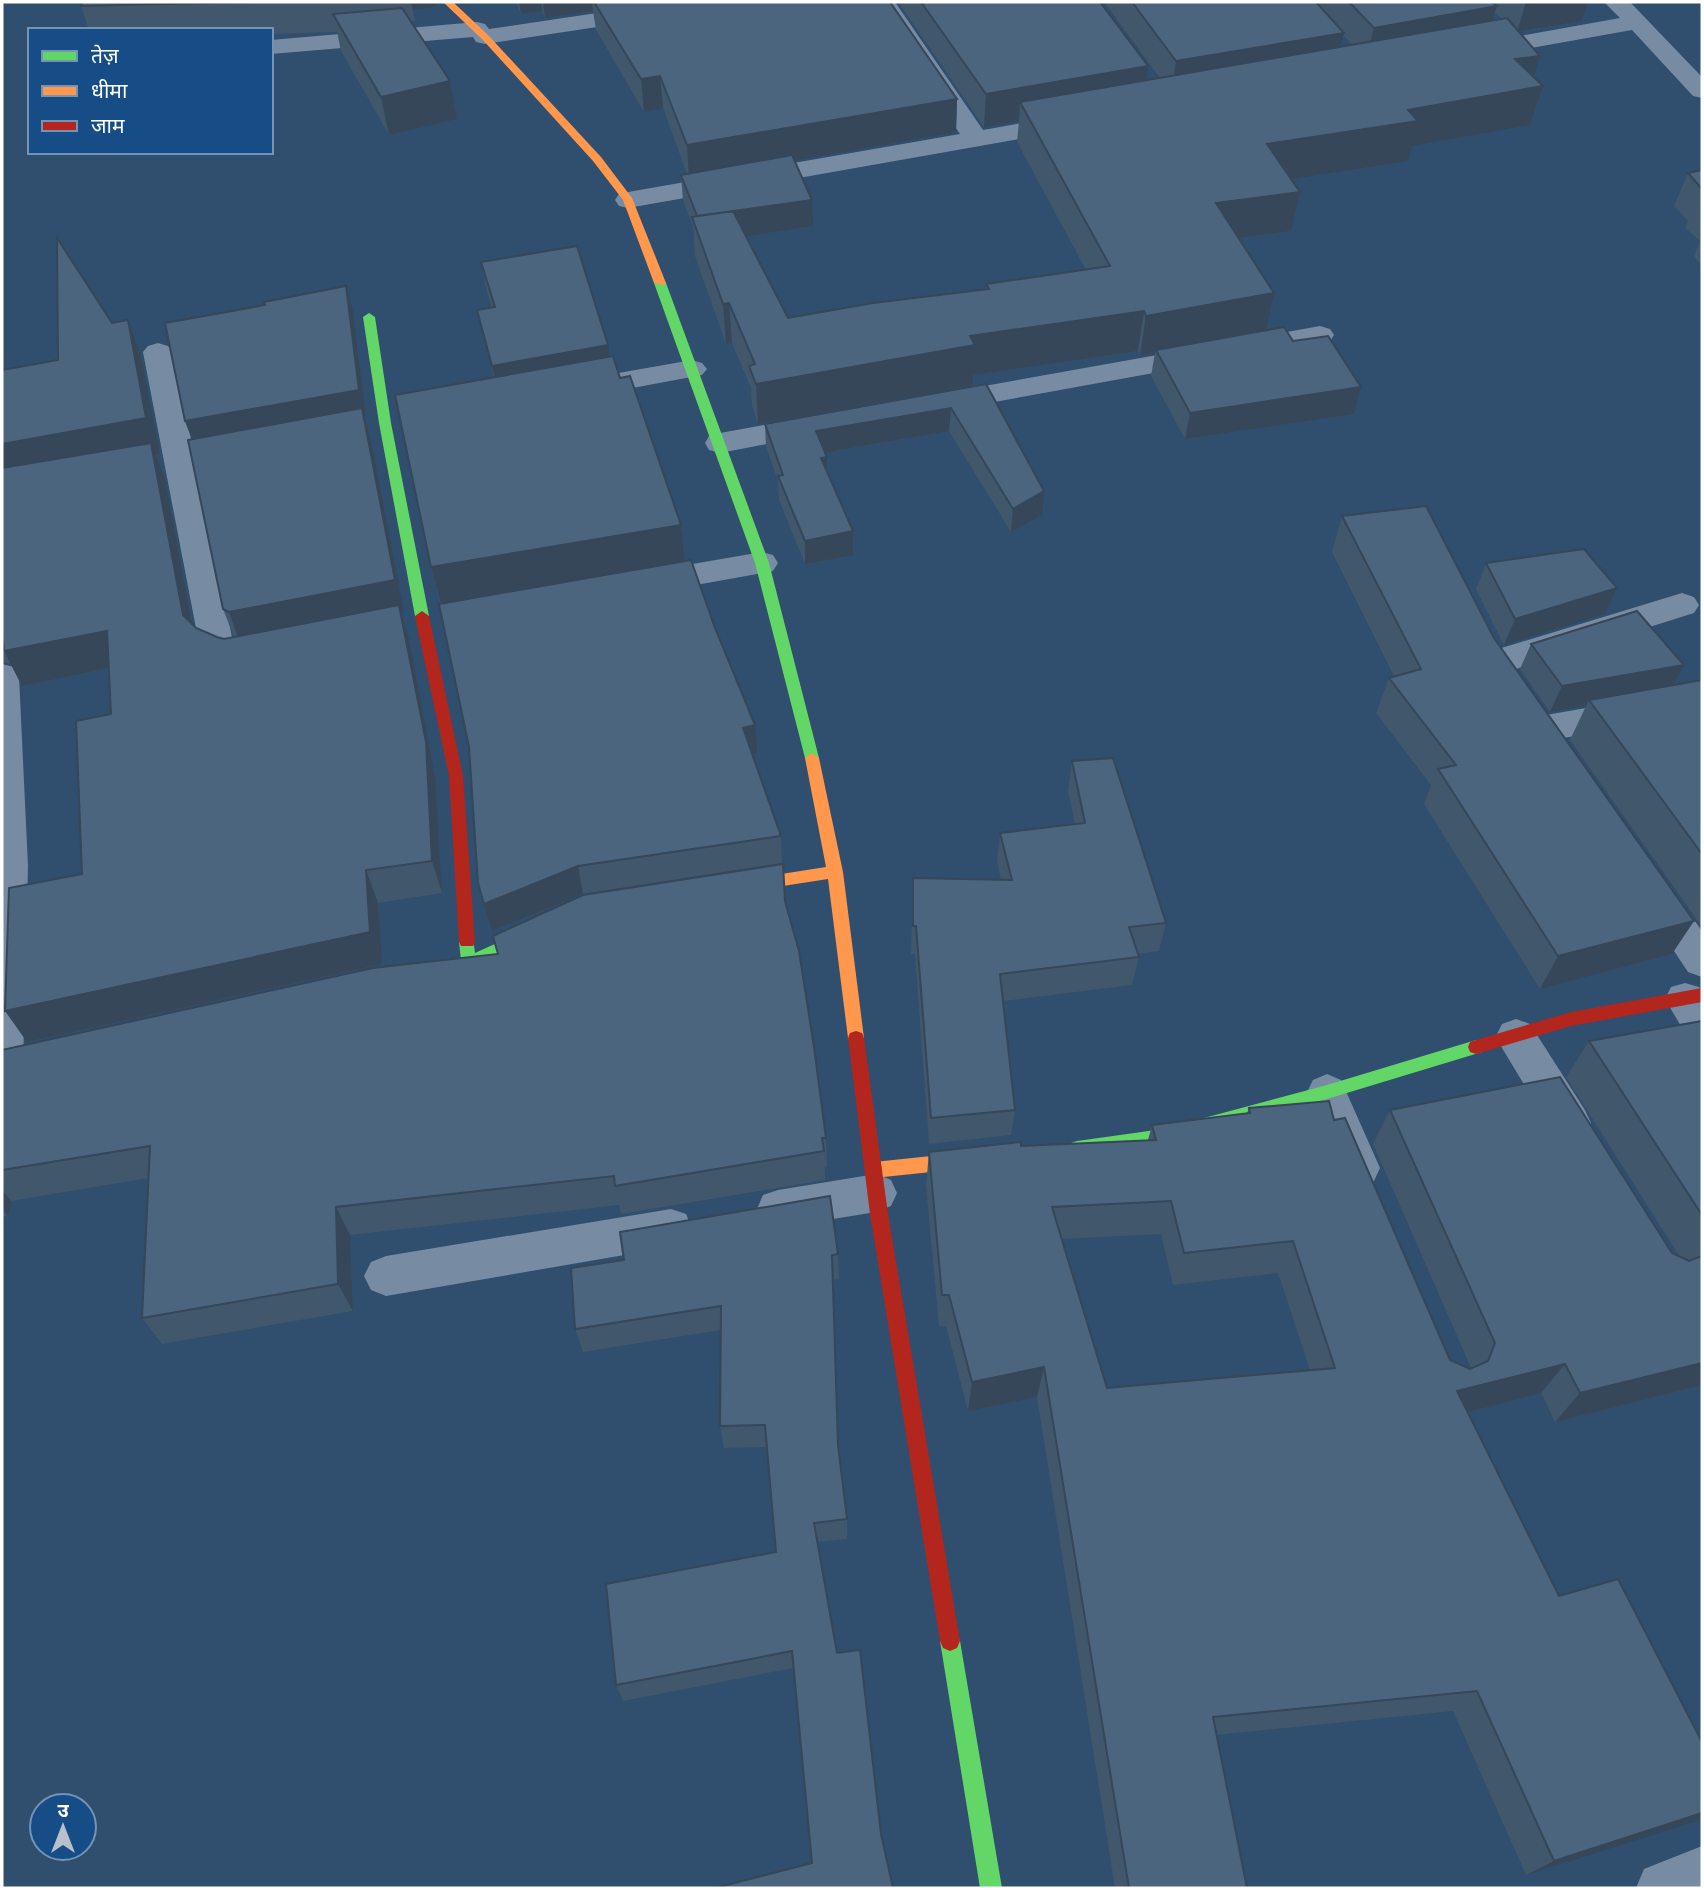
<svg xmlns="http://www.w3.org/2000/svg" width="1704" height="1890" font-family="Mulish,'Noto Sans Devanagari',sans-serif">
<style>
.lines{fill:none;stroke-linecap:round;stroke-linejoin:round}
.street{fill:#778ca3;fill-rule:evenodd}
.fast{fill:#63d668;fill-rule:evenodd}
.slow{fill:#ff974d;fill-rule:evenodd}
.jam{fill:#b3261e;fill-rule:evenodd}
.wall{fill:#41576c;fill-rule:evenodd}
.shaded-wall{fill:#354758}
.building{fill:#4c657e;stroke:#354758;stroke-width:2;fill-rule:evenodd}
</style>
<rect width="100%" height="100%" fill="#304e6d"/>
<g class="lines">
<path class="street" d="M671,2H728L724,7L716,9L485,44L476,42L473,37L271,54V40L477,22L485,24L489,29Z
M871,2H895L983,130L1071,114L1080,117L1084,122L1080,127L1071,130L628,208L619,206L615,200L619,194L628,192L960,134Z
M1604,2H1630L1702,77V98L1693,96L1632,30L1475,58L1466,56L1463,51L1466,46L1475,44L1620,18Z
M1320,326L1330,329L1334,335L1330,341L939,412L928,410L924,403L928,396L939,394Z
M158,343L168,346L173,352L233,642C243,647 253,644 265,647L270,656L265,665C242,671 214,673 200,649L143,352L148,346Z
M692,360L702,363L707,369L702,375L579,398L568,396L564,389L568,382L579,380Z
M818,415L829,418L833,425L829,432L720,453L709,450L705,443L709,436L720,433Z
M762,552L773,555L778,563L773,571L646,594L634,591L630,583L634,575L646,572Z
M1682,593L1694,597L1699,605L1694,613L1516,669L1531,693L1526,702L1514,706L1502,702L1477,663L1482,654Z
M2,664L14,667L19,676L28,866L23,1067L17,1079L3,1084Z
M1702,688V714L1540,742L1528,738L1522,729L1528,720L1540,716Z
M1655,879L1668,883L1702,931V977L1688,972L1636,894L1642,883Z
M1685,983L1699,987L1702,993V1043L1688,1038L1665,999L1671,987Z
M1516,1019L1530,1024L1585,1110L1591,1123L1585,1136L1570,1141L1555,1136L1502,1048L1496,1036L1502,1024Z
M1327,1074L1341,1080L1380,1168L1374,1181L1359,1187L1344,1181L1307,1092L1313,1080Z
M876,1174L891,1180L897,1193L891,1206L876,1212L778,1228L763,1223L757,1209L763,1195L778,1190Z
M671,1209L686,1214L692,1228L686,1242L671,1247L386,1296L371,1290L364,1276L371,1262L386,1256Z
M1702,1846V1888H1636L1644,1869Z"/>
<path class="fast" d="M660,280L666,283L769,563L819,758L817,762L812,763L805,758L755,563L654,283Z
M369,313L375,317L391,423L429,616L422,621L415,616L379,423L363,317Z
M543,922L549,924L551,928L549,932L474,969H462L459,942L461,938H473L475,953Z
M1476,1040L1482,1042L1484,1047L1482,1052L1327,1099L1163,1143L1077,1155L1071,1153L1068,1148L1071,1143L1077,1141L1163,1129L1327,1085Z
M950,1631L957,1634L960,1641L1002,1888H980L940,1641L943,1634Z"/>
<path class="slow" d="M443,2H453L488,35L601,157L632,198L666,283L664,285L654,283L623,200L593,161L482,39Z
M812,753L819,758L843,872L864,1038L862,1043L856,1045L850,1043L848,1038L828,879L731,894L726,892L723,888L726,884L731,882L826,867L805,758Z
M979,1151L985,1154L988,1159L985,1164L979,1167L874,1178L868,1175L865,1170L868,1165L874,1162Z"/>
<path class="jam" d="M422,611L429,616L463,776L475,942L473,946H461L459,942L449,776L415,616Z
M1702,988V1002L1571,1026L1476,1054L1470,1052L1468,1047L1470,1042L1476,1040L1571,1012Z
M856,1031L862,1033L864,1038L888,1214L960,1641L957,1648L950,1651L943,1648L940,1641L870,1214L848,1038L850,1033Z"/>
</g>
<path class="wall" d="M83,2H436L437,7L413,10L415,21H411L450,81L457,119L389,135L341,51L337,32L271,34V30H89L81,6Z
M516,2H890L957,99L956,132L794,160L813,226L746,236L788,318L986,290V284L1086,270L1017,142L1019,121L984,127L898,2H1100L1146,81L1160,78L1104,2H1588L1582,21L1519,32L1533,77L1543,86L1530,125L1412,146L1408,161L1291,179L1300,192L1291,231L1239,238L1266,330L1293,341L1361,387L1354,414L1185,439L1151,376L1155,353L1140,355L1138,351L973,375V385L758,424L752,406L751,388L732,343L726,344L695,256L693,226L683,201L681,175L687,174L663,108L644,112L596,30L593,11L545,18L542,11L521,14ZM1495,13L1502,19L1493,21ZM1344,36L1352,45L1341,47Z
M1702,170V266L1694,256L1700,241L1685,228L1688,221L1674,206L1688,173Z
M481,262L609,357L620,378L681,525L685,561L757,753L752,754L781,836L782,863L583,894L492,931L478,883L469,747L440,603L431,567L494,378L483,336L477,310L492,308L486,288Z
M353,312L366,416H364L371,440L404,611L401,612L409,639L435,776L442,893L378,903L382,964L27,1042L82,874L111,714L109,668L22,686L11,664L2,662V370L58,360L112,323L128,320L141,356L160,454L156,455L165,478L193,625L196,628L217,637L224,639L234,637L223,609L192,439L185,421Z
M986,384L1042,515L1011,532L949,431L825,453L827,457V473L853,531V555L805,564L779,500L778,481L766,447L765,424Z
M1342,516L1494,638L1672,954L1540,989L1424,804L1431,785L1376,713L1389,678L1394,676L1332,552Z
M1486,563L1617,588L1605,614L1504,645L1476,589Z
M1531,644L1673,685L1702,680V927L1570,740L1586,706L1550,712L1520,669Z
M1072,761L1166,923L1159,951L1138,954L1139,957L1132,985L1003,1001L1015,1110L1011,1135L929,1144L915,954H911L913,878L1001,880L997,862L1000,833L1075,824L1068,791Z
M785,901L826,1138L827,1167H825V1180L621,1214L619,1205L350,1235L353,1311L162,1344L142,1318L149,1178L11,1201L8,1216L2,1217V1050L498,954Z
M1702,1021V1385L1555,1422L1541,1393L1468,1412L1559,1596L1702,1742V1818L1526,1875L1453,1711L1216,1735L1247,1888H1115L1037,1397L968,1411L946,1326H939L926,1186L929,1152L1148,1140L1152,1125L1247,1113L1249,1108L1334,1120L1450,1360L1470,1369L1471,1368L1373,1144L1390,1110L1680,1257L1566,1077L1589,1041ZM1161,1234L1173,1285L1278,1273L1310,1370L1107,1388L1062,1239Z
M838,1254L839,1279L833,1280L838,1445L847,1519V1539L818,1542L812,1863L793,1668L623,1701L616,1685L776,1552L767,1447L724,1448L720,1426L721,1330L583,1352L575,1329L571,1268Z"/>
<path class="shaded-wall" d="M411,2H436L437,7L413,10Z
M519,2H541L542,11L521,14Z
M543,2H592L593,11L545,18Z
M1526,2H1588L1582,21L1517,32Z
M1497,6L1487,38L1366,60L1374,28Z
M1344,33L1337,65L1171,94L1176,61Z
M1540,56L1530,88L1543,86L1530,125L1412,146L1408,161L1260,184L1267,144L1408,110L1515,59Z
M1148,66L1143,99L1020,102L1019,121L984,127L986,94Z
M660,76L663,108L644,112L641,79Z
M450,81L457,119L389,135L381,97Z
M957,99L956,132L689,179L687,145Z
M1300,192L1291,231L1209,242L1216,203Z
M812,200L813,226L702,243L698,217Z
M346,286L353,312L366,416H364L371,440L404,611L401,612L409,639L435,776L442,893L432,861L240,643L229,612L195,447L185,421Z
M1274,293L1265,333L1156,350L1155,353L1140,355L1146,316Z
M729,303L732,343L726,344L723,304Z
M1144,311L1138,351L973,375V385L758,424L756,384L970,336Z
M128,320L141,356L160,454L156,455L165,478L197,649L2,482V444Z
M608,345L611,372L498,392L492,366Z
M1361,387L1354,414L1185,439L1190,413Z
M951,408L949,431L817,454L816,431Z
M827,457V481L821,458Z
M1044,491L1042,515L1011,532L1013,509Z
M681,525L685,563L441,604L431,567Z
M853,531V555L805,564V541Z
M1617,588L1605,614L1504,645L1515,619Z
M107,631L123,665L22,686L4,651Z
M1684,665L1670,691L1589,700L1586,706L1550,712L1562,686Z
M755,725L757,753L745,756L743,728Z
M578,866L583,894L492,931L484,904Z
M366,870L378,903L382,964L27,1042L5,1011Z
M1694,921L1672,954L1540,989L1558,956Z
M2,1190L11,1201L8,1216L2,1209Z
M336,1207L350,1235L353,1311L338,1284Z
M1702,1363V1385L1555,1422L1580,1393Z
M1565,1364L1541,1393L1437,1420L1457,1391Z
M1044,1367L1037,1397L968,1411L972,1382Z
M1702,1813V1818L1700,1820L1526,1875L1554,1861Z"/>
<path class="building" d="M83,2H251L81,6Z
M594,2H890L957,99L687,145L660,76L641,79Z
M921,2H1100L1148,66L986,94Z
M1132,2H1316L1344,33L1176,61Z
M1349,2H1492L1497,6L1374,28Z
M402,8L450,81L381,97L333,14Z
M1507,18L1540,56L1515,59L1543,86L1408,110L1418,121L1267,144L1300,192L1216,203L1274,293L1146,316L1144,311L970,336L975,345L756,384L749,366L755,364L729,303L723,304L692,217L733,211L788,318L873,303L989,289L986,284L1110,266L1020,102Z
M792,155L812,200L697,216L681,175Z
M1702,170V189L1688,173Z
M57,238L112,323L128,320L146,418L2,444V370L58,360Z
M577,246L608,345L492,366L477,310L495,307L481,262Z
M346,286L359,390L185,421L165,323L265,305L264,302Z
M1284,327L1293,341L1328,336L1361,387L1190,413L1156,350Z
M613,356L620,378L630,376L681,525L431,567L395,395Z
M986,384L1044,491L1013,509L951,408L816,431L827,457L821,458L853,531L805,541L778,476L783,475L765,424Z
M362,408L395,580L229,612L223,609L188,440Z
M151,443L183,615L196,628L217,637L224,639L399,605L426,742L432,861L366,870L370,932L5,1011L9,888L82,874L76,721L111,714L107,631L4,651L3,641L2,639V468Z
M1426,506L1494,638L1694,921L1558,956L1438,769L1456,765L1389,678L1421,669L1342,516Z
M1584,549L1617,588L1515,619L1486,563Z
M691,560L715,628L755,725L743,728L781,836L578,866L484,904L478,883L469,747L439,604Z
M1637,611L1684,665L1562,686L1531,644Z
M1702,680V854L1589,700Z
M1113,758L1166,923L1129,927L1139,957L1000,974L1015,1110L931,1118L916,926H913V878L1012,880L1000,833L1085,823L1072,761Z
M783,864L785,901L799,951L814,1047L826,1138H822L824,1151L615,1186L614,1176L336,1207L338,1284L142,1318L150,1146L2,1170V1050L373,968L498,954L493,936L583,895Z
M1702,1021V1215L1589,1041Z
M1560,1077L1672,1253L1689,1261L1702,1256V1363L1580,1393L1565,1364L1457,1391L1559,1596L1618,1579L1702,1742V1813L1554,1861L1477,1691L1213,1717L1247,1888H1129L1044,1367L972,1382L949,1295H942L929,1152L1021,1142V1146L1156,1140L1152,1125L1250,1113L1249,1108L1329,1101L1334,1120L1345,1118L1450,1360L1470,1369L1488,1361L1495,1343L1390,1110ZM1171,1201L1184,1253L1293,1241L1335,1368L1107,1388L1052,1207Z
M830,1196L838,1254L832,1255L838,1445L847,1519L814,1523L837,1653L860,1650L881,1834L893,1888H715L812,1863L792,1651L616,1685L606,1584L776,1552L765,1425L720,1426L721,1306L575,1329L571,1268L624,1260L620,1232Z"/>
<rect width="1704" height="1890" fill="none" stroke="#ffffff" stroke-width="7"/>
<rect x="28" y="28" width="245" height="126" fill="#164d87" stroke="#7394b7" stroke-width="2"/>
<rect x="42" y="51" width="35" height="10" fill="#63d668" stroke="#7394b7" stroke-width="2"/>
<text x="91" y="63" font-size="21" fill="#ffffff">तेज़</text>
<rect x="42" y="86" width="35" height="10" fill="#ff974d" stroke="#7394b7" stroke-width="2"/>
<text x="91" y="98" font-size="21" fill="#ffffff">धीमा</text>
<rect x="42" y="121" width="35" height="10" fill="#b3261e" stroke="#7394b7" stroke-width="2"/>
<text x="91" y="133" font-size="21" fill="#ffffff">जाम</text>
<g transform="translate(63 1827)"><circle r="33" fill="#164d87" stroke="#7394b7" stroke-width="2"/>
<path d="M0-5L12 26L0 18L-12 26Z" fill="#b7c1cc"/>
<text y="-10" font-size="19" font-weight="bold" text-anchor="middle" fill="#ffffff">उ</text>
</g>
</svg>
